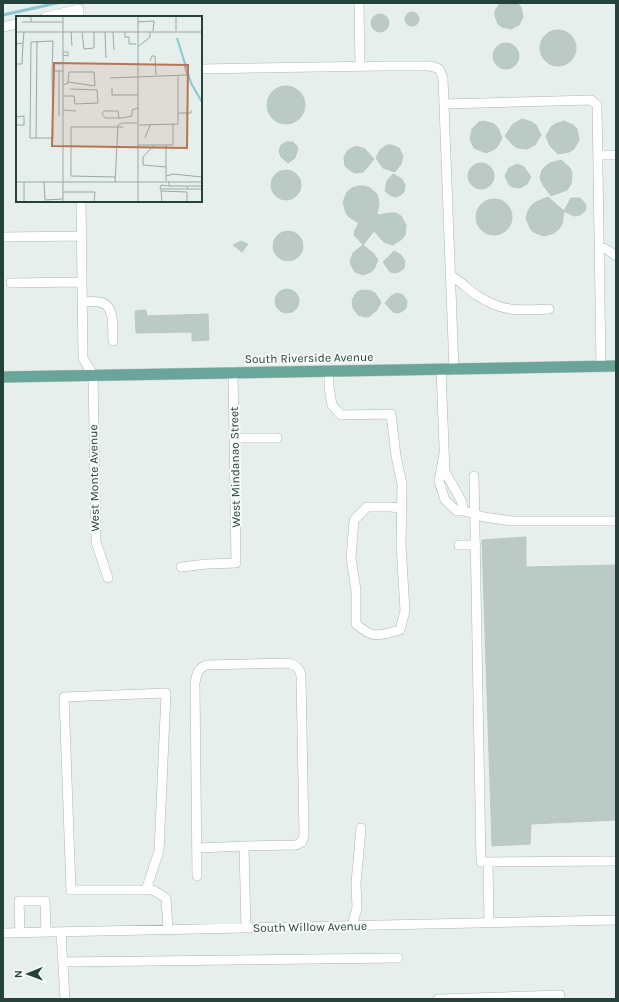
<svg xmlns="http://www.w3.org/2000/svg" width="619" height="1002" font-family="Karla,sans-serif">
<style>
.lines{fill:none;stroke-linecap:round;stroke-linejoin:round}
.stream{stroke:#8dc6d4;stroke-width:3}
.building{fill:#bbcac4;stroke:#b8c9c3}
.minor-casing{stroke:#a8b8b3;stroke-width:10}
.major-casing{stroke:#c2cac8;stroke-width:12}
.minor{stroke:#fff;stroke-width:9}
.major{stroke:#6aa599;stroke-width:11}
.labels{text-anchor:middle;stroke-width:4;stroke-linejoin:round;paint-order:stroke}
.street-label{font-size:12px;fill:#24423b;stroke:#f7fbf9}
.inset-river{fill:none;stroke:#8dc6d4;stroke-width:2}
.inset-road{fill:none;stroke:#98aaa5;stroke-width:1}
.view{fill:#b67554;fill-opacity:0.15;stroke:#b67554;stroke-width:2}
.inset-edge{fill:none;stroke:#24423b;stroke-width:2}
</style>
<rect width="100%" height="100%" fill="#e6efeb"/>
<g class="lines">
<path class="stream" d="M3,15L57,3"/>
</g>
<path class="building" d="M500,3H517L521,7L523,17L519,25L511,29L502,27L498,24L495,16V11Z
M405 19a7 7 0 1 1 14 0a7 7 0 1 1-14 0Z
M371 23a9 9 0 1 1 18 0a9 9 0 1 1-18 0Z
M540 48a18 18 0 1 1 36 0a18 18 0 1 1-36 0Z
M493 56a13 13 0 1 1 26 0a13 13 0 1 1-26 0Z
M267 105a19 19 0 1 1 38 0a19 19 0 1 1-38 0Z
M522,119L532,122L536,125L541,135L535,145L527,149L518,148L514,146L505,136L513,124Z
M484,121L494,124L498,128L502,138L497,147L493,150L486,153L474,148L470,139L472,129L479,122Z
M564,121L573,125L577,129L579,140L574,149L569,152L558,154L550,146L546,136L551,127L555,124Z
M286,142H293L297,146L298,149L295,158L288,163L281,157L279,151L281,145Z
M387,145H392L399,148L403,156L401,164L395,172L383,168L376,158L380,150Z
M356,146L365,149L374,159L366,169L363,172L355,173L351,171L345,166L344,157L348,150Z
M561,160L570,168L572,173L571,184L567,190L551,196L543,185L540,178L542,170L546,166L550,163Z
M468 176a13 13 0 1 1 26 0a13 13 0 1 1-26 0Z
M517,164L524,167L531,177L527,184L520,188L513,187L509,185L505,176L509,168Z
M271 185a15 15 0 1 1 30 0a15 15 0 1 1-30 0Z
M393,174L402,179L405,185L404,192L402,194L396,197L390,195L385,191L387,181Z
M358,186H364L370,188L377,194L379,203L377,215L391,213H396L401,216L406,225L405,235L402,239L393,245L384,242L374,231L363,245L373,253L378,260L374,269L371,272L363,275L355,272L351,265L350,261L353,253L363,245L354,235L355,230L359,223L349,217L346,213L343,202L347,192L352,188Z
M548,197L564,211L562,224L559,229L554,233L544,236L533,232L530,228L526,218L528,211L531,206L536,202Z
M571,198H580L584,202L586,205L585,211L580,215L574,216L564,211Z
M476 217a18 18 0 1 1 36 0a18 18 0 1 1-36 0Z
M273 246a15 15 0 1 1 30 0a15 15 0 1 1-30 0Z
M241,241L248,244L242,252L233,245Z
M394,251L401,255L405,261L404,268L402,270L396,273L390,272L383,262Z
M275 301a12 12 0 1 1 24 0a12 12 0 1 1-24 0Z
M362,290L371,291L375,293L381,302L377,310L370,316L366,317L358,315L353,308L352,300L357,292Z
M397,293L403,295L407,301L406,308L404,310L399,313L393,312L385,303L391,296Z
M146,310L147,316L208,314L209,340L192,341V332L136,333L135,311Z
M526,537V567L616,565V820L531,824L530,844L492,846L482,540Z"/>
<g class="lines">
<g class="minor-casing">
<path id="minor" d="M359,3L360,67
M45,17L79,9V17
M3,27L17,24
M201,69L382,66H431L439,69L443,78L454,370
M444,104L591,100L597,105L601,366
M598,155H616
M81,201L83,358L93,375L96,542L108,578
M3,237L81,236
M599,246L608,250L616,256
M451,276C461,281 468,290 478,296C504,313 520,310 549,309
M11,283L82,282
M82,302C87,302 93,301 99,302C116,304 112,328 113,341
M441,370L445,472L461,500L464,511
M329,371V387L332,405L341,415L391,414L396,456L402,484L401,545L405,611L400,630C379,636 373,639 356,624V590L351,558L354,520L367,507H390L402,508
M234,438H277
M444,453L439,481L445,500L457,511H464L484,517L512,521H616
M474,476L481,862L616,861
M459,545H476
M181,567L207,564L236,563L233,372
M198,848L244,846
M488,862L489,923
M197,876L195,683C197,674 197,669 206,665L289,663C296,666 300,668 301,676L304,835L302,842L296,845L244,846L246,928
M146,890L159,851L166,693L64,697L71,890H153L166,898L168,930
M352,926L357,908L356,883L361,828
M61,932L65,999
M3,933L616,920
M20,933L19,901H45L46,932
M63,962L398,958
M438,999L560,995V999"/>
</g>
<g class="major-casing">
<path id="major" d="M3,377L616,366"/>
</g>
<use href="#minor" class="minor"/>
<use href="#major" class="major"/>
</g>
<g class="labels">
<g class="street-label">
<text transform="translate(309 358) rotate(-1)" y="4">South Riverside Avenue</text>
<text transform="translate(235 467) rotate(-91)" y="4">West Mindanao Street</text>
<text transform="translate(94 478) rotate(-91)" y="4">West Monte Avenue</text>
<text transform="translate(310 927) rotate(-1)" y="4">South Willow Avenue</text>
</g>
</g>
<g transform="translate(16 16)">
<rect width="186" height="186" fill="#e6efeb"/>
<path class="inset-river" d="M161,22L175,67L186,86"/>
<path class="inset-road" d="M15,0H44M47,0V186M122,0V17M160,0V15M6,6H15V0M15,6H47M122,6L138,5L137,15M0,16H122M55,16L56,30M66,16L68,33L78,32V16M89,16L90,42M97,16L98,34M109,16V21H113V28H120M122,16H186M122,16V186M0,28L7,27L8,16M123,30L134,21V16M47,36H52V40L47,39M134,45L136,40H139L140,59M0,48H6L7,27M36,55L37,122H14L15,26L37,25L36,55H47M94,62L171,59L168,49L171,48M47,69L52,67L53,56H78L79,70L52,66M96,72V79H122M47,80H58L59,88L82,87L81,74L54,73M47,94L60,95M162,97H175V94M43,100V55M0,101L8,100V109H0M103,102L102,95H88L86,98L89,102H106L116,100V94L122,92M123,109L162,108V60M20,122L21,26M129,122L134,109M122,129H157V108M138,129L127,141V149L150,151M150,129V160M100,161L55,160V111H107M150,165V160L157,158L186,161M153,165V170L145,169L144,173H172M0,166H186M8,166V186M28,166L29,184L47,183M99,166L102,109L106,107H121M153,170H171L172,173H186M171,170H186M145,174L146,186M145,175L171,176V186M47,176H79L78,186"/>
<path class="view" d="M38,47L172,49L171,132L36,130Z"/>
<rect width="186" height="186" class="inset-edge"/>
</g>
<rect width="619" height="1002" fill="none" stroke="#24423b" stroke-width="8"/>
<g transform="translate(28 974) rotate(269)" stroke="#f7fbf9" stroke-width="3" paint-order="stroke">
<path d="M0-3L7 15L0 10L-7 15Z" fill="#24423b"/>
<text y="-6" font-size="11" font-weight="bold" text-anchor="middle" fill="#24423b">N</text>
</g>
</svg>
